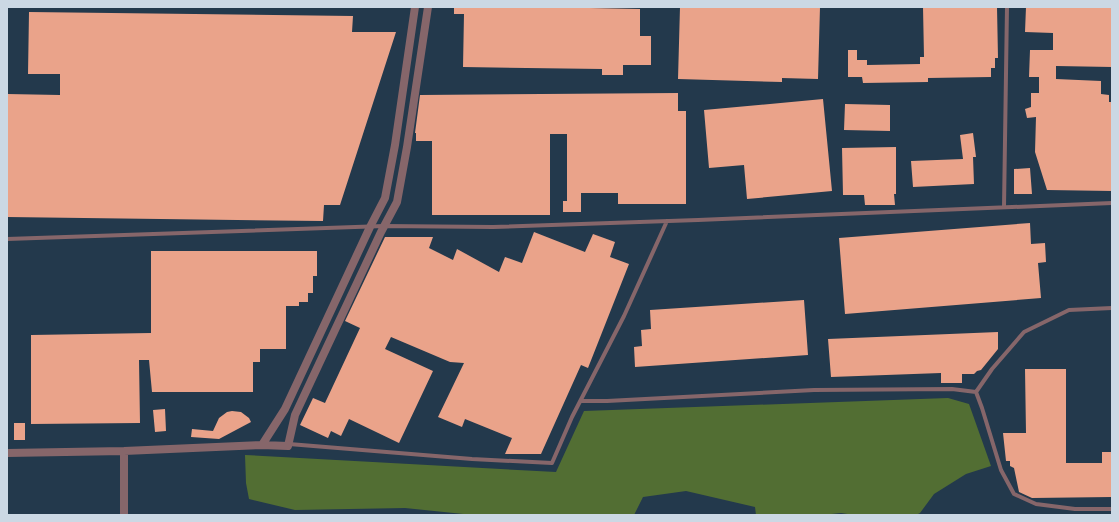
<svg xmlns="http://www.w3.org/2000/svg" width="1119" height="522" font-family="Roboto,sans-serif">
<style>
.forest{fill:#526e33}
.building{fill:#eaa38a}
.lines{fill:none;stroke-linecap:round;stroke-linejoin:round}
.service{stroke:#86666a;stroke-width:4}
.tertiary{stroke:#86666a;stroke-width:8}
</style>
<rect width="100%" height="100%" fill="#23394c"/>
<path class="forest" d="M948,398L969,404L991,466L966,474L934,494L920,513L916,515H854L841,513L822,515H756L755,507L686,491L643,497L634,515H473L405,508L295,510L249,499L246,483L245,455L556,472L584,411Z"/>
<path class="building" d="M454,7H590V8L640,9V36H651V65H623V75H602V69L463,67L464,14H454Z
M680,7H820L818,79L782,78V82L678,79Z
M923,7H997L998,58H995V68H991V77L928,78V82L863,83L862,77H848V50H857V60H867V65L920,64V57H924Z
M1026,7H1112V67L1056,66V79L1101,81V94L1109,95V102H1112V191L1047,190L1035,152L1036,117L1027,118L1025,109L1031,107V93H1039V77H1029L1030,50H1053V33L1025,32Z
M29,12L353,16L352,32H396L340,205H324L323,221L7,217V94L60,95V74H28Z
M678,93V111H686V204H618V193H581V212H563V201H567V134H550V215H432V141H416V133H415L420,95Z
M823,99L832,191L747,199L744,165L709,168L704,110Z
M845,104L890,105V131L844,130Z
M973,133L976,157H973L974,184L913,187L911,161L963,159L960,135Z
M896,147V194H894L895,205H865L864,195H843L842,148Z
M1030,168L1032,194H1014V169Z
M1030,223L1031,244L1045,243L1046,262L1038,263L1041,298L845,314L839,238Z
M534,232L585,252L593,234L615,242L610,257L629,264L588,368L581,365L541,454H505L512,438L465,419L462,427L438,417L464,363L450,362L391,337L385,349L433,371L399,443L349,419L341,436L331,431L328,438L300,425L313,398L325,403L360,328L345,321L385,237H433L429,248L453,260L457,249L499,272L505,257L522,263Z
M151,251H317V276H313V293H308V302H299V306H286V349H260V362H253V392H152L149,360H139L140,423L31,424V335L151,333Z
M804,300L808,355L635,367L634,347L642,346L641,330L651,329L650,310Z
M998,332V349L981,370L977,371L974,374H962V383H941V373L831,377L828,339Z
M1025,369H1066V463H1102V452H1112V497L1032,498L1019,492L1014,468L1010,466V461H1006L1003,433H1026Z
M165,409L166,431L155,432L153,410Z
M232,411L241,412L249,418L251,422L219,439L191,437L192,429L213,431L219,418L227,412Z
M14,423H25V440H14Z"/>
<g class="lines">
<path class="service" d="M1004,207L1007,7
M7,239L384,226L493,227L698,220L1112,203
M976,392L982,408L1001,470L1014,494L1036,504L1075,509H1112
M976,392L992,369L1024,332L1069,310L1112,308
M581,401H607L814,390L952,389L976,392
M289,444L472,459L552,463L572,417L624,316L667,221"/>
<path class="tertiary" d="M262,445L285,409L370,227L385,198L395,145L415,7
M7,453L124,451L262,445L288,446L295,415L381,232L397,202L407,147L428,7
M124,515V451"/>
</g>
<rect width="1119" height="522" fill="none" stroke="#cbd8e4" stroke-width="16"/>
</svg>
